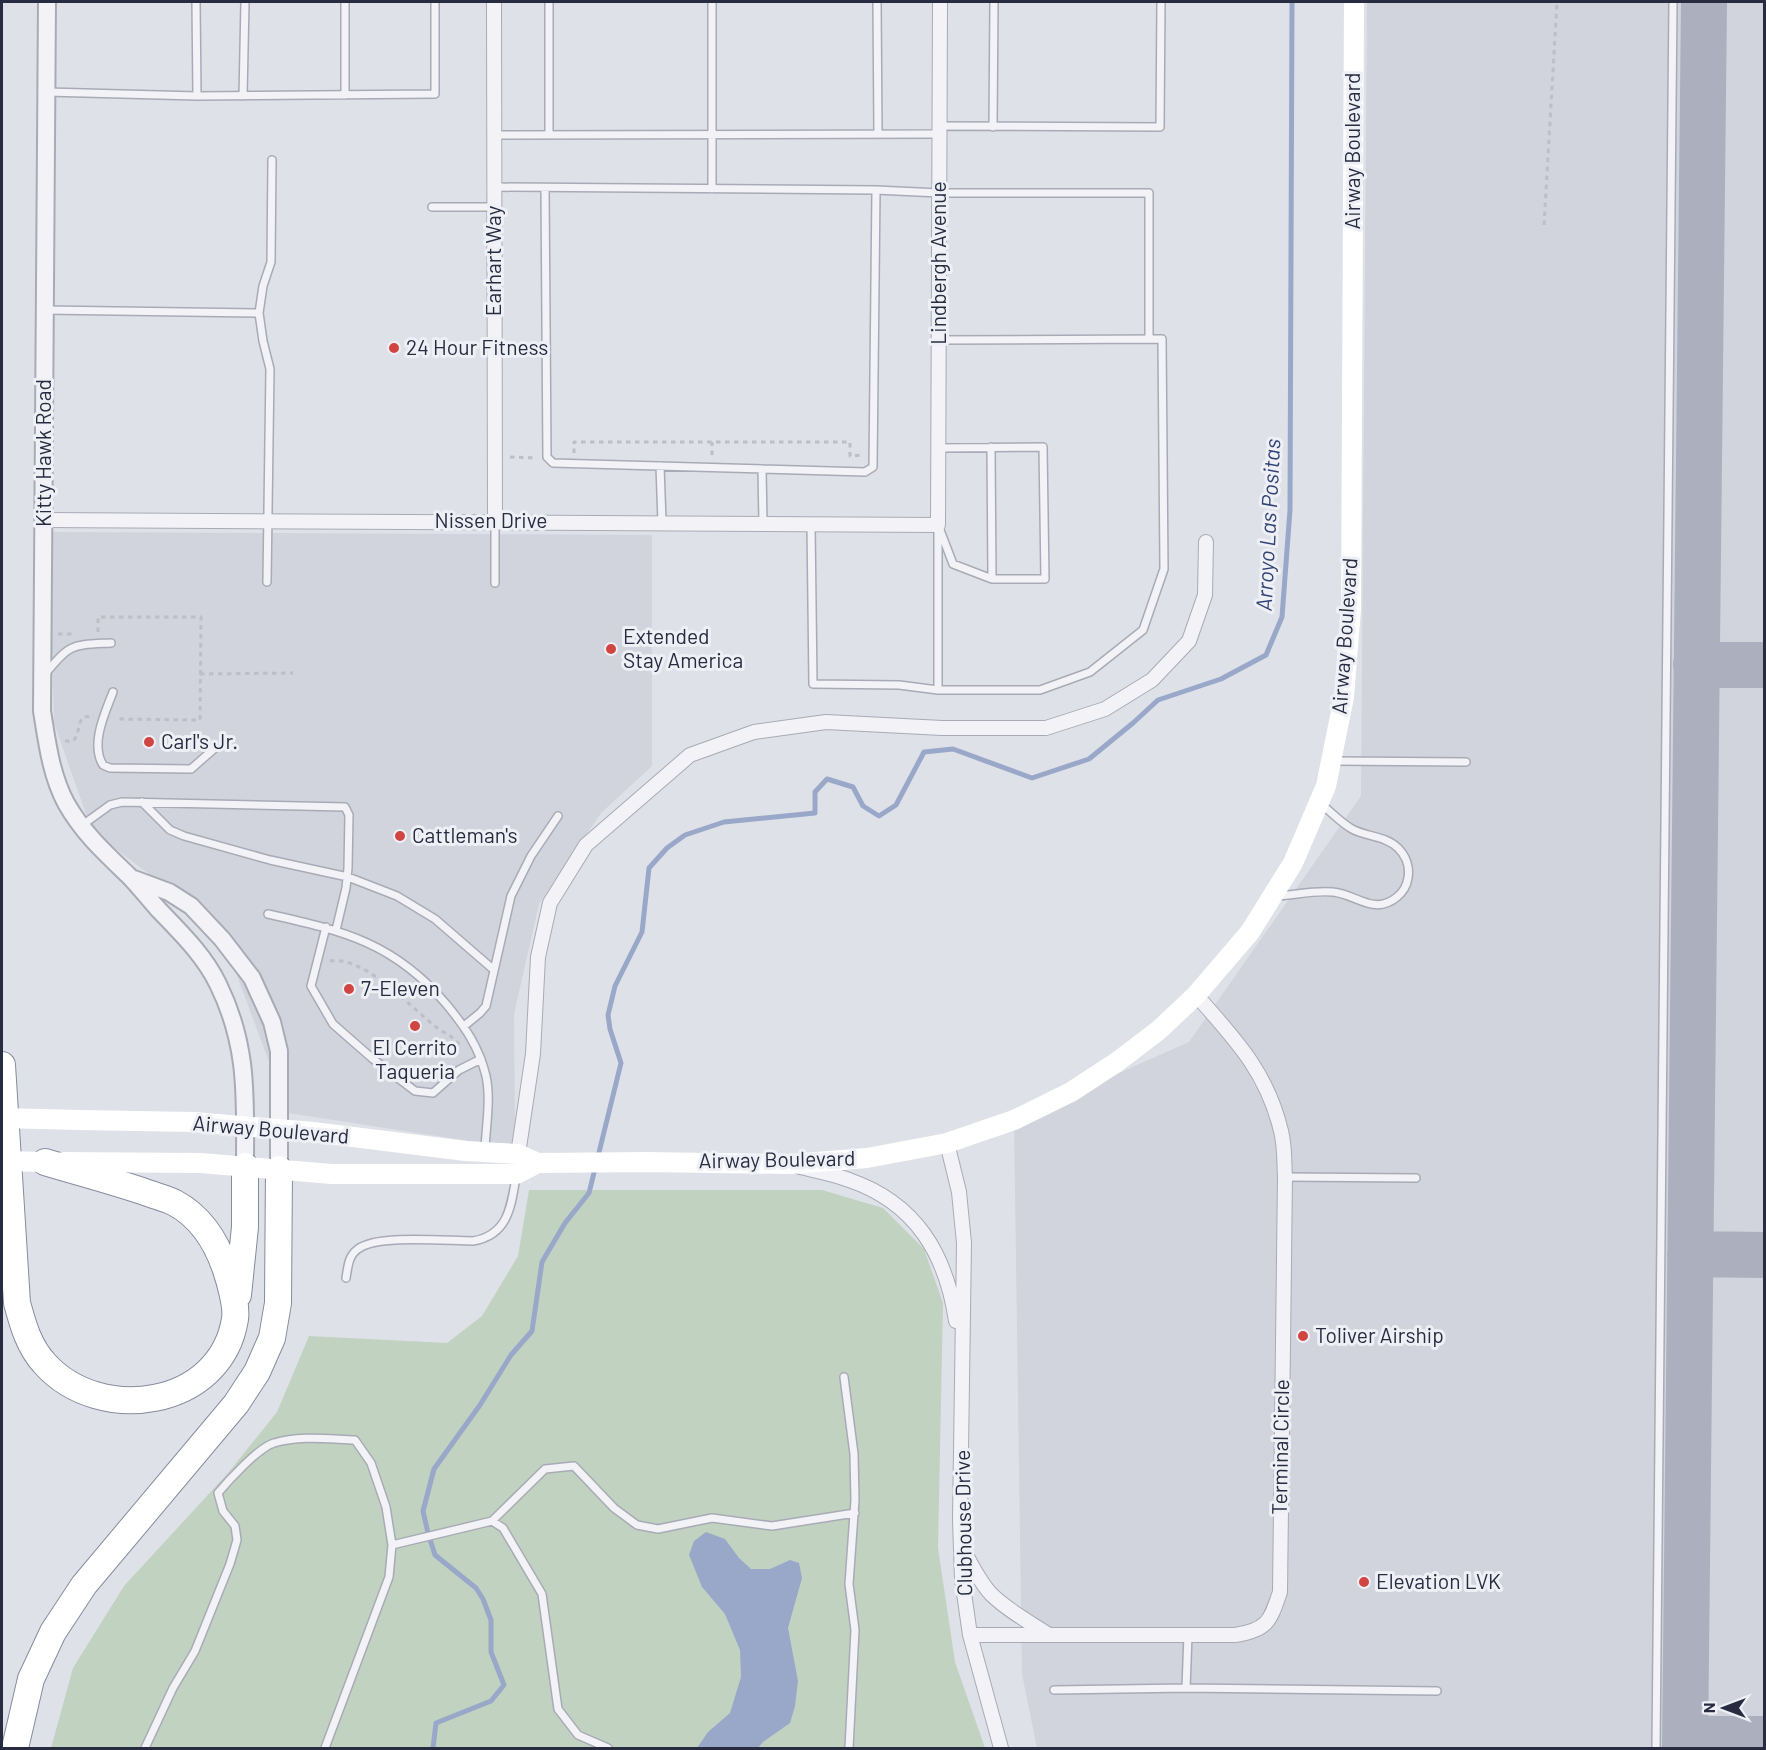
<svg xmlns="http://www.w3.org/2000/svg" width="1766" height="1750" font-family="Barlow,sans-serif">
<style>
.built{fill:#d1d3dd}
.green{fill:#c1d2c0}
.water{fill:#99a8c9}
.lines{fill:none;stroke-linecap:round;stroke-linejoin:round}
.stream{stroke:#99a8c9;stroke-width:5}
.taxiway{stroke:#acafbd;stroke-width:46}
.service-casing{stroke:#a8abb6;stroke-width:10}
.minor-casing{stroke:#a8abb6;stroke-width:16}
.tertiary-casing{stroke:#a8abb6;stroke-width:20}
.motorway-casing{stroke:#868c9f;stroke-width:28}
.path{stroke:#bdbfc7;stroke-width:3;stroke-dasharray:4.5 4.5;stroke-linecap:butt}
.service{stroke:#f2f2f7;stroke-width:7}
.minor{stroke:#f2f2f7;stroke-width:14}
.tertiary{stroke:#f2f2f7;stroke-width:16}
.secondary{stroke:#fff;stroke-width:20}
.motorway{stroke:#fff;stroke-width:26}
.secondary-bridge{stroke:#fff;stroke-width:20}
.poi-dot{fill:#d04541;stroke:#eef0f6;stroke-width:2}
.labels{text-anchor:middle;stroke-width:6;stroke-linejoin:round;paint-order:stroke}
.street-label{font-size:21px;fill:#282c40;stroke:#eef0f6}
.poi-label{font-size:21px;fill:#282c40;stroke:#eef0f6;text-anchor:start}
.water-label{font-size:22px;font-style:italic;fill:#314374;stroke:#eef0f6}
</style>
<rect width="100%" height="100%" fill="#dfe1e8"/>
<path class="built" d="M1367,2H1764V1748H1037L1022,1674L1014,1120L1189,1042L1361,796Z
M49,532L652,535V766L601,813L539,904L514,1014L515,1148L288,1113L219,927L92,831L54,723Z"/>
<path class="green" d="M529,1190H822L883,1208L924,1249L943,1303L938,1548L955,1662L985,1748H51L73,1668L124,1586L228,1473L277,1412L309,1336L447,1343L482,1316L518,1256Z"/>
<path class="water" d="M706,1532L725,1539L739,1558L751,1569H770L790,1560L799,1563L802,1578L788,1628L798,1681L795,1706L790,1723L763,1742L758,1748H697L708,1732L730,1713L741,1677L740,1650L725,1614L702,1587L689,1555L694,1541Z"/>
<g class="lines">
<path class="stream" d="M433,1748L436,1723L491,1701L504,1685L491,1652V1620L483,1599L476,1588L435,1555L428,1533L423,1511L434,1469L480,1405L511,1355L532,1331L542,1262L565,1223L589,1193L621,1063L610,1029L608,1015L615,986L642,932L649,868L667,848L685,835L724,822L815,813V792L827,779L853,787L863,806L879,816L896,805L924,752L953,749L1032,778L1089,759L1133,723L1158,700L1221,679L1266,655L1282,617L1290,510L1292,2"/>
<path class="taxiway" d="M1696,665H1764
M1690,1254L1764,1255
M1685,1739H1764
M1685,1748L1704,2"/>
<g class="service-casing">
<path id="service" d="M196,2L197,96
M345,2V95
M877,2L878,134
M47,92L197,96L435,94V2
M243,96L245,2
M939,126L1160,127L1161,2
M993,127L994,2
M494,135L939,134
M549,135V2
M494,187L876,190L939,193H1149V339
M545,188L547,457L553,463L865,472L873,467L876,190
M712,189V2
M432,207H494
M45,310L259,313
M938,448L1043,447L1045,579H992L991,447
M660,466L662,522
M762,469L763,523
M495,523V583
M811,524L813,684L899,685L938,690
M938,525V690H1040L1090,672L1143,630L1164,569L1162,339L939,340
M940,530L953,564L992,579
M267,582L270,369L263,341L259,313L263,286L271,262L272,160
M45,674C71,643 71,645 111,643
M113,692C105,713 90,744 103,765L110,768L191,769L215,748
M1334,761L1466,762
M142,802L170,830L184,836L270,860L348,877L397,896L435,919L494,970
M81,826L110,805L122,802L345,807L349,815L348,868L346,888L336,930
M1278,896C1295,895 1315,890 1333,892C1356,894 1374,916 1397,897C1403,892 1407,885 1408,878C1410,867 1406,856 1398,848C1386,836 1367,837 1352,829C1341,823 1330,811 1320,803
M268,914C344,931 395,943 447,1005C465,1027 479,1047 486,1076C491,1099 486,1126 485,1149
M326,927L311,986L333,1024L373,1059L415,1091L433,1093L459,1070L481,1059
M464,1026L480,1013L486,1006L511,896L531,856L558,816
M1285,1177L1416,1178
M346,1278C348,1267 348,1256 358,1249C377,1234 447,1241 473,1241C508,1235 511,1207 516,1177
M844,1377L854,1454L855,1500L849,1584L855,1630L849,1748
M492,1521L545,1469L574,1466L614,1508L637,1525L658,1529L712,1518L772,1526L855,1513
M1188,1635L1186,1688L1437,1691
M1054,1690L1186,1688
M145,1748L173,1688L195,1651L230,1564L237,1540L235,1526L223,1511L218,1493C228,1481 259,1447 274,1443C300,1435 328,1439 355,1440L371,1463L386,1507L392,1545L492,1521L503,1528L542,1594L558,1709L578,1735L608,1748
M325,1748L389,1577L392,1545
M1656,1748L1673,2"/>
</g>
<g class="minor-casing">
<path id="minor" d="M494,2L495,521
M43,520L938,525L940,2
M947,1143L959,1192L964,1243L960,1520L962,1579L970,1635L1001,1748
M518,1154L533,1054L538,957L550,903L586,845L690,755L754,732L826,722L942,728H1046L1105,709L1152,680L1189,641L1205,595L1206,542
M800,1167C817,1171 834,1174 849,1180C916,1203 946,1254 956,1321
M963,1549C971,1564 979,1581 991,1594C1007,1610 1029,1622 1049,1635
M970,1635H1235C1268,1630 1270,1621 1280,1592L1285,1177C1284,1162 1285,1146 1281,1131C1267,1072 1235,1039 1196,995"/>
</g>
<g class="tertiary-casing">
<path id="tertiary" d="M47,2L42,711C47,742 51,775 66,803C83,833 104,852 128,875C139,886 148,898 158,909C180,932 204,955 218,984C249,1047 245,1099 245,1166
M134,879L169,892L191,906L222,939L252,978L272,1022L279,1051V1169"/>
</g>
<g class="motorway-casing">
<path id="motorway" d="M2,1065L17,1303C23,1325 29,1347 45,1364C100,1425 221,1408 235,1319C237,1307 230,1282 226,1270C217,1243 201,1217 175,1203C166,1198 155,1196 145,1192C112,1181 78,1172 45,1162
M238,1295L245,1227V1166
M15,1748L31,1679L53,1632L84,1585L236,1404L257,1372L272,1338L278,1303L279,1169"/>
</g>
<path class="path" d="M1544,225L1557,2
M574,453V442H850V456L861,455
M712,455V442
M510,457L537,458
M98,632V617H201L200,720L115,719
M58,634H72
M200,674L293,673
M65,741H73C80,734 77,724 83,717L94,716
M330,961C364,955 410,1007 436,1027C448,1036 450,1033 461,1047"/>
<use href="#service" class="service"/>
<use href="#minor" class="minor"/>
<use href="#tertiary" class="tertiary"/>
<path class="secondary" d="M79,1120L194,1122L313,1132L466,1151L518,1154L538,1163L646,1162L790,1164L867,1158L947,1143L1014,1120L1071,1092L1117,1062L1159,1030L1196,995L1250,932L1293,863L1326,786L1344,697L1351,609L1354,2
M63,1162L201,1163L332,1174H517L538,1163"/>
<use href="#motorway" class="motorway"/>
<path class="secondary-bridge" d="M2,1118L79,1120
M2,1161L45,1162"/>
</g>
<g class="poi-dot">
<circle cx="394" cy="348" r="6"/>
<circle cx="611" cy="649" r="6"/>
<circle cx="149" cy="742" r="6"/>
<circle cx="400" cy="836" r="6"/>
<circle cx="349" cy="989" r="6"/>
<circle cx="415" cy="1026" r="6"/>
<circle cx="1303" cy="1336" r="6"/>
<circle cx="1364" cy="1582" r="6"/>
</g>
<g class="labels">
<g class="street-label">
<text transform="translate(1353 151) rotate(-90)" y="7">Airway Boulevard</text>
<text transform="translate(494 261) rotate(-90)" y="7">Earhart Way</text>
<text transform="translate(939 263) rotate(-90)" y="7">Lindbergh Avenue</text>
<text transform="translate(44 453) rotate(-90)" y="7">Kitty Hawk Road</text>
<text x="491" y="528">Nissen Drive</text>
<text transform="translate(1345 636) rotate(-86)" y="7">Airway Boulevard</text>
<text transform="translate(271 1130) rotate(5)" y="7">Airway Boulevard</text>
<text transform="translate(777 1160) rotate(-1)" y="7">Airway Boulevard</text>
<text transform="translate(1281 1447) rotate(-89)" y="7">Terminal Circle</text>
<text transform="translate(964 1523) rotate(-91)" y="7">Clubhouse Drive</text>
</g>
<g class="poi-label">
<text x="406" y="355">24 Hour Fitness</text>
<text x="623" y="644">Extended<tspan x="623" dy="24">Stay America</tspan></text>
<text x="161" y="749">Carl's Jr.</text>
<text x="412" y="843">Cattleman's</text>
<text x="361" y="996">7-Eleven</text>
<text x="415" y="1055" text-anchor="middle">El Cerrito<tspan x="415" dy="24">Taqueria</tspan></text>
<text x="1315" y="1343">Toliver Airship</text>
<text x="1376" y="1589">Elevation LVK</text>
</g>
<g class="water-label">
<text transform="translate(1268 525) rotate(-87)" y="8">Arroyo Las Positas</text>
</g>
</g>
<rect width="1766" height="1750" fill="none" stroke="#282c40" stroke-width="6"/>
<g transform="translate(1724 1708) rotate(270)" stroke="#eef0f6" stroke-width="4.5" paint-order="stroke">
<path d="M0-4.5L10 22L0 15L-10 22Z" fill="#282c40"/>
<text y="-9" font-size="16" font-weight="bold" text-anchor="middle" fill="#282c40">N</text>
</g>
</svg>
